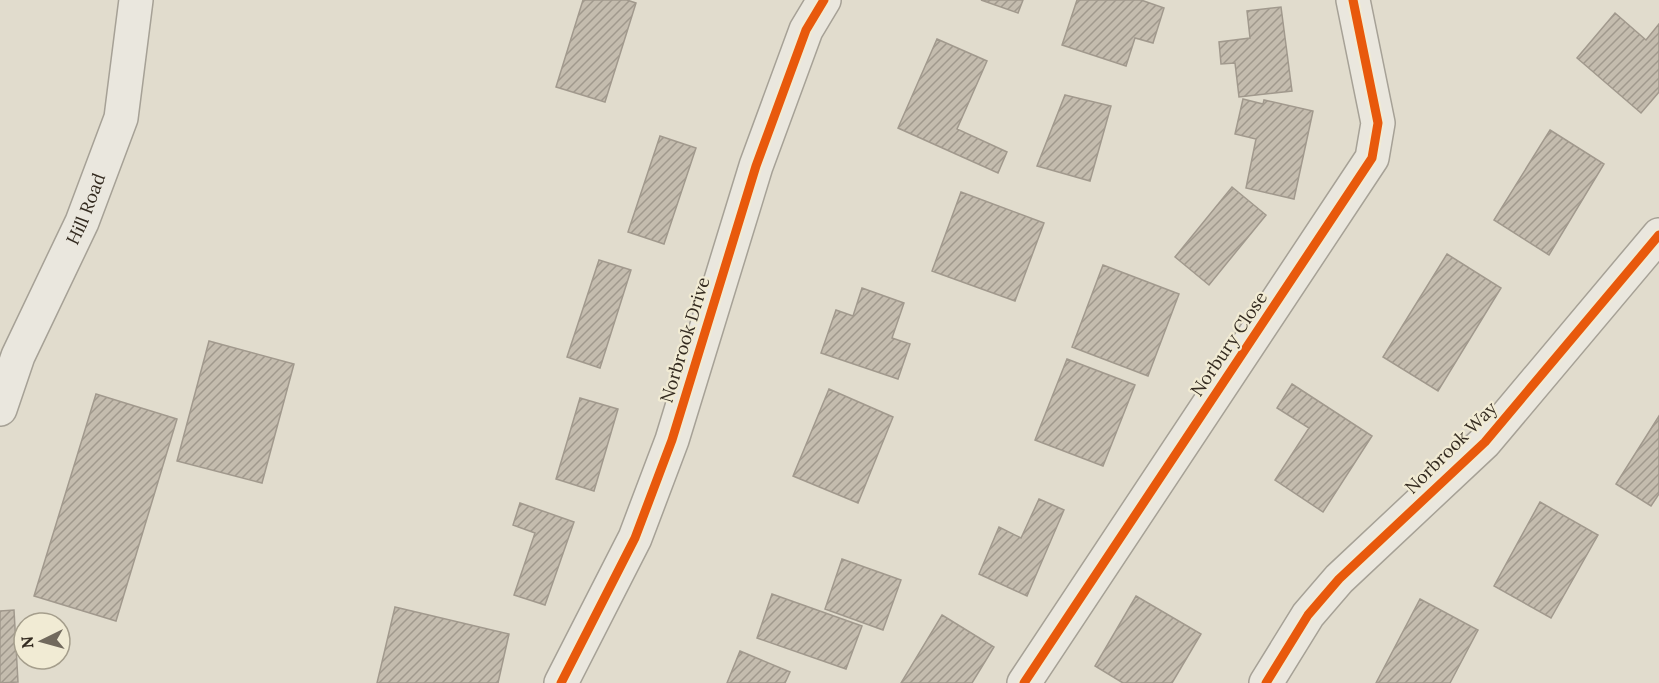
<svg xmlns="http://www.w3.org/2000/svg" width="1659" height="683" font-family="Lora,serif">
<style>
.building{fill:url(#building-hatch);stroke:#a1998d;stroke-width:1.5}
.lines{fill:none;stroke-linecap:round;stroke-linejoin:round}
.minor-casing{stroke:#a6a196;stroke-width:36}
.minor{stroke:#eae7de;stroke-width:33}
.cycleway-casing{stroke:#f1ebd4;stroke-width:13}
.cycleway{stroke:#e8590c;stroke-width:9}
.labels{text-anchor:middle;stroke-width:4.5;stroke-linejoin:round;paint-order:stroke}
.street-label{font-size:18px;fill:#342b20;stroke:#f1ebd4}
</style>
<defs>
<pattern id="building-hatch" width="6" height="6" patternUnits="userSpaceOnUse" patternTransform="scale(1.5)"><rect width="6" height="6" fill="#c4bcae"/><path d="M-1 1l2-2M0 6l6-6M5 7l2-2" fill="none" stroke="#a0998d"/></pattern>
</defs>
<rect width="100%" height="100%" fill="#e1dccd"/>
<path class="building" d="M583,0H627L636,3L605,102L556,87Z
M981,0H1023L1018,13Z
M1077,0H1141L1164,8L1153,43L1135,38L1126,66L1062,45Z
M1281,7L1292,91L1239,97L1235,63L1221,64L1219,42L1250,38L1247,11Z
M1615,13L1646,40L1659,24V92L1641,113L1577,58Z
M937,39L987,61L957,129L1007,152L998,173L898,128Z
M1065,95L1111,106L1090,181L1037,166Z
M1243,99L1263,104L1264,100L1313,111L1294,199L1246,188L1256,139L1235,134Z
M1550,130L1604,164L1549,255L1494,220Z
M660,136L696,148L664,244L628,232Z
M1232,187L1266,215L1209,285L1175,257Z
M961,192L1044,223L1015,301L932,271Z
M1447,254L1501,288L1438,391L1383,357Z
M599,260L631,270L600,368L567,357Z
M1103,265L1179,294L1148,376L1072,347Z
M862,288L904,303L892,338L910,344L898,379L821,353L836,310L853,316Z
M209,341L294,364L262,483L177,461Z
M1067,359L1135,385L1103,466L1035,440Z
M1292,384L1372,436L1323,512L1275,480L1309,428L1277,408Z
M829,389L893,417L858,503L793,476Z
M96,394L177,419L116,621L34,596Z
M580,398L618,409L594,491L556,479Z
M1659,416V494L1651,506L1616,484Z
M1039,499L1064,510L1027,596L979,574L999,527L1021,538Z
M1540,502L1598,535L1551,618L1494,586Z
M520,503L574,522L545,605L514,595L535,533L513,525Z
M842,559L901,580L883,630L825,609Z
M772,594L862,626L846,669L757,638Z
M1136,596L1201,634L1172,683H1123L1095,666Z
M1420,599L1478,630L1450,683H1376Z
M395,607L509,634L498,683H377Z
M14,610L18,682L0,683V611Z
M942,615L994,647L972,683H901Z
M740,651L790,672L785,683H727Z"/>
<g class="lines">
<g class="minor-casing">
<g id="minor">
<path id="s1" d="M0,409L18,356L82,222L121,118L136,0"/>
<path d="M561,683L635,538L672,440L756,166L806,30L824,0"/>
<path d="M1024,683L1372,158L1378,123L1353,0"/>
<path d="M1266,683L1308,615L1339,579L1485,442L1659,235"/>
</g>
</g>
<use href="#minor" class="minor"/>
<g class="cycleway-casing">
<path id="cycleway" d="M561,683L635,538L672,440L756,166L806,30L824,0
M1024,683L1372,158L1378,123L1353,0
M1266,683L1308,615L1339,579L1485,442L1659,235"/>
</g>
<use href="#cycleway" class="cycleway"/>
</g>
<g class="labels">
<g class="street-label">
<text dy="6" stroke="none"><textPath href="#s1" startOffset="218">Hill Road</textPath></text>
<text transform="translate(685 340) rotate(-73)" y="6">Norbrook Drive</text>
<text transform="translate(1229 344) rotate(-56)" y="6">Norbury Close</text>
<text transform="translate(1451 448) rotate(-45)" y="6">Norbrook Way</text>
</g>
</g>
<g transform="translate(42 641) rotate(265)"><circle r="28" fill="#f1ebd4" stroke="#a59e8c" stroke-width="1.5"/>
<path d="M0-4.5L10 22L0 15L-10 22Z" fill="#71695d"/>
<text y="-9" font-size="16" font-weight="bold" text-anchor="middle" fill="#342b20">N</text>
</g>
</svg>
